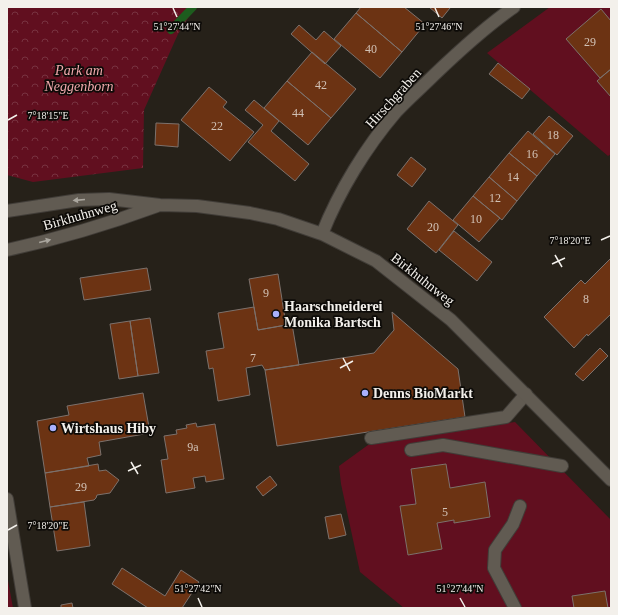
<svg xmlns="http://www.w3.org/2000/svg" width="618" height="615" font-family="'Times New Roman',serif">
<style>
.grass{fill:#610f1f}
.park{fill:url(#park-crowns)}
.lines{fill:none;stroke-linecap:round;stroke-linejoin:round}
.stream{stroke:#1d5c1e;stroke-width:8}
.building{fill:#6c3313;stroke:#7c716c}
.lane-casing{stroke:#413d38;stroke-width:14}
.street-casing{stroke:#413d38;stroke-width:14}
.lane{stroke:#615b52;stroke-width:12}
.street{stroke:#615b52;stroke-width:12}
.oneway{fill:#aaa69e}
.ticks{fill:none;stroke:#f3f0eb;stroke-width:1.5}
.poi-dot{fill:#a9b0fc;stroke:#0d0b08;stroke-width:1.5}
.labels{text-anchor:middle;stroke-width:3.5;stroke-linejoin:round;paint-order:stroke}
.number-label{font-size:12px;fill:#d1c1b5}
.park-label{font-size:14px;font-style:italic;fill:#f1a8ac;stroke:#0d0b08}
.street-label{font-size:14px;fill:#f3f0eb;stroke:#0d0b08}
.poi-label{font-size:14px;font-weight:bold;fill:#f3f0eb;stroke:#0d0b08;text-anchor:start}
.ticks-label{font-size:10px;text-anchor:middle;fill:#f3f0eb;stroke:#0d0b08;stroke-width:3.5;stroke-linejoin:round;paint-order:stroke}
</style>
<defs>
<pattern id="park-crowns" width="20" height="18" patternUnits="userSpaceOnUse"><rect width="20" height="18" fill="#610f1f"/><path d="M2 6a3 3 0 1 1 6 0M12 15a3 3 0 1 1 6 0" fill="none" stroke="#783240"/></pattern>
</defs>
<rect width="100%" height="100%" fill="#262119"/>
<path class="grass" d="M550,7H611V154L608,156L487,53Z
M515,422L611,520V608H404L360,572L341,484L339,466L368,445Z
M7,575L13,608H7Z"/>
<path class="park" d="M7,7H195L178,34L144,110L143,168L33,182L7,175Z"/>
<g class="lines">
<path class="stream" d="M171,30L193,7"/>
</g>
<path class="building" d="M361,7H404L425,24L402,52L356,13Z
M429,7H449L450,8L442,18Z
M601,9L611,21V69L600,78L566,39Z
M356,13L402,52L380,78L334,39Z
M299,25L316,40L324,31L341,46L325,64L291,34Z
M312,52L356,89L331,118L287,81Z
M498,63L530,89L522,99L489,74Z
M611,69V97L597,81Z
M287,81L331,118L308,145L264,108Z
M209,87L227,102L223,107L254,132L230,161L181,120Z
M254,100L279,121L271,131L309,164L295,181L248,142L263,125L245,110Z
M549,116L573,136L557,155L533,134Z
M156,123L179,124L178,147L155,145Z
M528,131L555,154L537,176L509,153Z
M509,153L537,176L517,201L489,177Z
M411,157L426,169L412,187L397,175Z
M489,177L517,201L502,220L473,196Z
M473,196L500,218L479,242L453,220Z
M429,201L458,225L436,253L407,229Z
M454,231L492,262L477,281L439,250Z
M610,259L611,261V314L588,336L587,334L574,348L544,317L581,280L585,284Z
M147,268L151,290L84,300L80,278Z
M278,274L286,325L258,330L249,279Z
M254,307L258,330L292,324L299,365L265,370L262,365L246,368L250,395L218,401L213,368L209,369L206,351L224,348L218,313Z
M392,312L458,369L465,417L277,446L265,370L374,353L394,330Z
M150,318L159,373L138,376L130,321Z
M130,321L138,376L119,379L110,324Z
M600,348L608,356L583,381L575,374Z
M143,393L150,433L99,442L101,455L87,458L89,466L45,473L37,421L69,415L67,406Z
M196,423L197,427L215,424L224,479L206,482L205,476L193,478L195,488L166,493L161,460L168,459L164,436L177,434L176,430L187,428L186,425Z
M98,464L99,471L106,470L119,480L110,493L97,495L96,498L94,500L50,507L45,473Z
M446,464L450,488L485,482L490,517L454,523V520L437,523L442,549L408,555L400,506L416,504L411,469Z
M270,476L277,485L263,496L256,487Z
M84,502L90,546L57,551L50,507Z
M341,514L346,535L329,539L325,517Z
M122,568L165,596L181,570L199,582L182,608H148L112,584Z
M605,591L608,608H574L572,596Z
M72,603L73,608H61V605Z"/>
<g class="lines">
<g class="lane-casing">
<path id="lane" d="M371,438L506,417L526,394
M411,450L443,445L562,466
M515,608L494,568L495,550L513,524L520,506"/>
</g>
<g class="street-casing">
<path id="street" d="M7,211L79,200L109,199L160,205L197,206L250,213L278,219L322,234L376,261L451,320L611,480
M322,234C339,191 366,147 396,112C408,99 421,88 433,76C459,51 485,27 514,7
M7,250C58,239 108,224 157,206
M7,499L25,608"/>
</g>
<use href="#lane" class="lane"/>
<use href="#street" class="street"/>
</g>
<defs><path id="oneway-solid" d="M-6-.8H1V-3.2L6.5 0L1 3.2V.8H-6Z"/></defs>
<g class="oneway">
<use href="#oneway-solid" transform="translate(79 200) rotate(175)"/>
<use href="#oneway-solid" transform="translate(45 241) rotate(-14)"/>
</g>
<path class="ticks" d="M173,8L177,17M435,8L439,17M8,120L17,115M601,240L610,236M555,255L562,267M552,264L565,258M343,358L350,371M340,368L353,361M131,462L138,474M128,471L141,465M8,530L17,525M198,598L202,607M460,598L465,607"/>
<g class="poi-dot">
<circle cx="276" cy="314" r="4"/>
<circle cx="365" cy="393" r="4"/>
<circle cx="53" cy="428" r="4"/>
</g>
<g class="labels">
<g class="number-label">
<text x="590" y="46">29</text>
<text x="371" y="53">40</text>
<text x="321" y="89">42</text>
<text x="298" y="117">44</text>
<text x="217" y="130">22</text>
<text x="553" y="139">18</text>
<text x="532" y="158">16</text>
<text x="513" y="181">14</text>
<text x="495" y="202">12</text>
<text x="476" y="223">10</text>
<text x="433" y="231">20</text>
<text x="266" y="297">9</text>
<text x="586" y="303">8</text>
<text x="253" y="362">7</text>
<text x="193" y="451">9a</text>
<text x="81" y="491">29</text>
<text x="445" y="516">5</text>
</g>
<g class="park-label">
<text x="79" y="75">Park am<tspan x="79" dy="16">Neggenborn</tspan></text>
</g>
<g class="street-label">
<text transform="translate(393 98) rotate(-48)" y="5">Hirschgraben</text>
<text transform="translate(80 215) rotate(-16)" y="5">Birkhuhnweg</text>
<text transform="translate(423 279) rotate(38)" y="5">Birkhuhnweg</text>
</g>
<g class="poi-label">
<text x="284" y="311">Haarschneiderei<tspan x="284" dy="16">Monika Bartsch</tspan></text>
<text x="373" y="398">Denns BioMarkt</text>
<text x="61" y="433">Wirtshaus Hiby</text>
</g>
</g>
<g class="ticks-label">
<text x="177" y="30">51°27'44"N</text>
<text x="439" y="30">51°27'46"N</text>
<text x="48" y="119">7°18'15"E</text>
<text x="570" y="244">7°18'20"E</text>
<text x="48" y="529">7°18'20"E</text>
<text x="198" y="592">51°27'42"N</text>
<text x="460" y="592">51°27'44"N</text>
</g>
<rect width="618" height="615" fill="none" stroke="#f3f0eb" stroke-width="16"/>
</svg>
